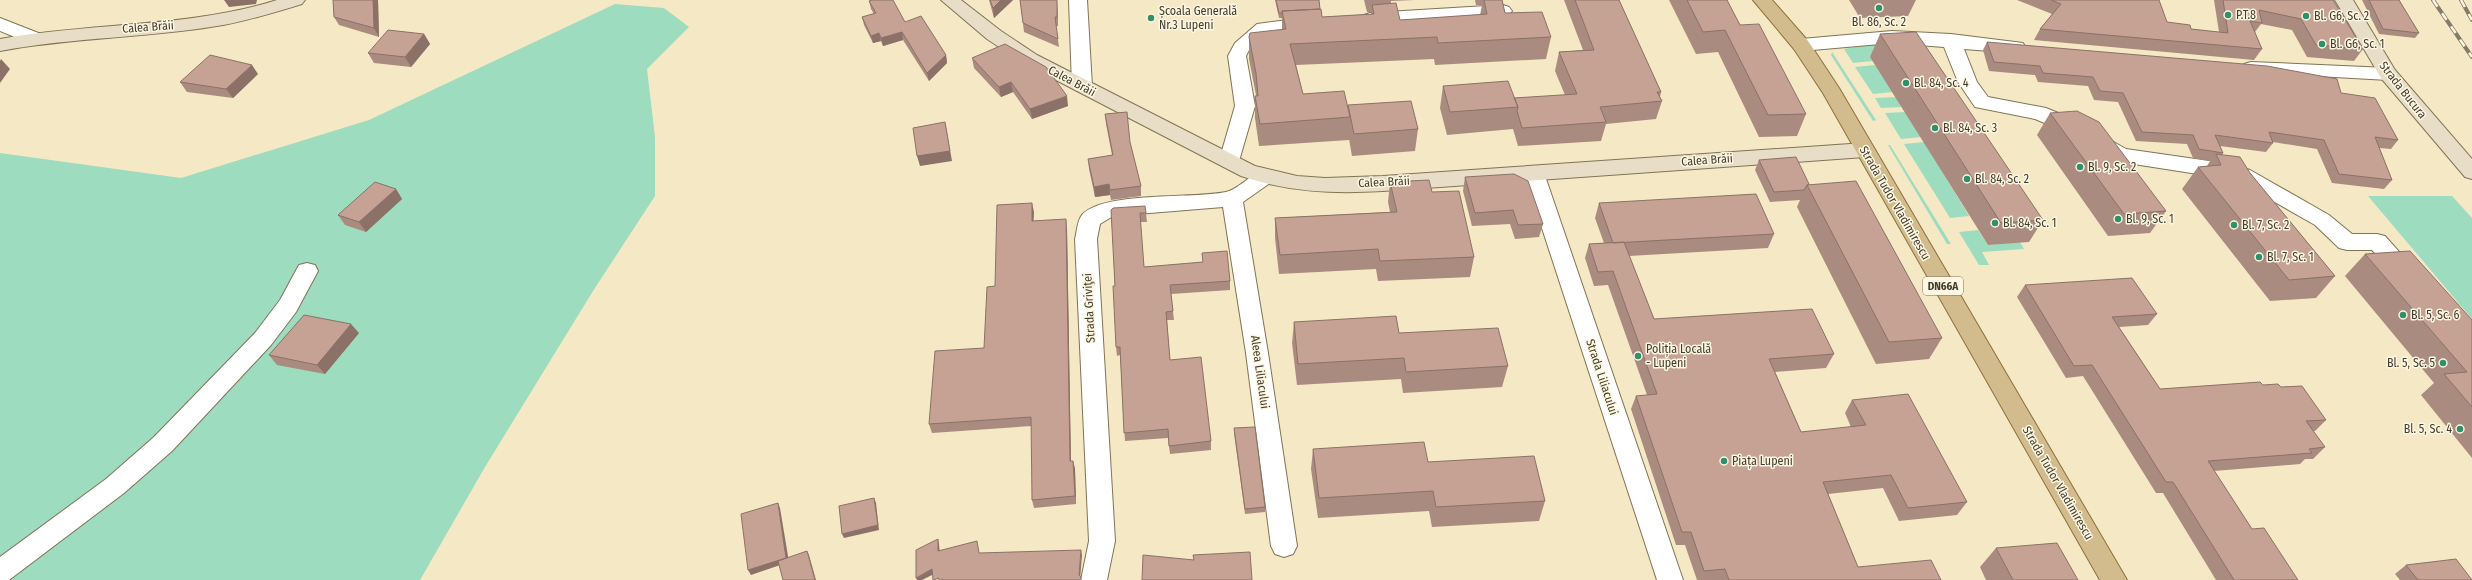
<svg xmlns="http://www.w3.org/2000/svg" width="2472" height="580" font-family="'Fira Sans Condensed',sans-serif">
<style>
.green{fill:#9ddcbf}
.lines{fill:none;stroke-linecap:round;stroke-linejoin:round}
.minor-casing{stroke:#807455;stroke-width:2}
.secondary-casing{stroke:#807455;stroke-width:2}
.primary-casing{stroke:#8c713a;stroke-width:2}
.minor{fill:#fff;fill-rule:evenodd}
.secondary{fill:#e8ddc6;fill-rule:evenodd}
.primary{fill:#d2bb8c;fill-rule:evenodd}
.rail-casing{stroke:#847c66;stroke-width:4}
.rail{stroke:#fdf6e1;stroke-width:2.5;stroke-dasharray:8;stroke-linecap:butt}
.wall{fill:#aa8b7f}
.shaded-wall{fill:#8b7168}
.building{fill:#c6a294;stroke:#8b7168}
.poi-dot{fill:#2e916b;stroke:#fdf6e1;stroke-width:1.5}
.labels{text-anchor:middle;stroke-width:3;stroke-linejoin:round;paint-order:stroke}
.shield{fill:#fdf6e1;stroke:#7a7464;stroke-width:1}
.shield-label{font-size:11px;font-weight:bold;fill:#423d2f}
.poi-label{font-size:12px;fill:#423d2f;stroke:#fdf6e1;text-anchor:start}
.street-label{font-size:12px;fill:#423d2f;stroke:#fdf6e1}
</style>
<rect width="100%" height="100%" fill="#f5e8c5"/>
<path class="green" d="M615,4L664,8L689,27L647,69L655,137V196L593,291L485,467L420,580H0V153L181,178L369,120Z
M1879,43L1873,61L1853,63L1844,49Z
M1832,52L1876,120L1873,121L1831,55Z
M1875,65L1893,92L1873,94L1855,67Z
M1896,97L1902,107L1881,108L1875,98Z
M1905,112L1921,137L1901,139L1885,113Z
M1924,142L1926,145L1969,216L1950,218L1904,144Z
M1888,145H1890L1951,244H1947Z
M2368,196H2452L2472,218V319Z
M1978,230L1988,245L2020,242L2024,249L1982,252L1989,265H1979L1959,232Z"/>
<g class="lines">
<g class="minor-casing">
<path id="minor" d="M1069,0H1087L1092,86L1089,90L1082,92L1075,90L1072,86Z
M1503,5L1509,7L1512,11L1509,15L1370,25L1364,23L1361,19L1364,15L1370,13Z
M1312,17L1318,19L1321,23L1318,27L1268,33L1251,46L1246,56L1255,106L1239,161L1236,166L1229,168L1222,166L1219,161L1235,106L1228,56L1235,43L1257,24Z
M0,18L41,34L43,38L41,42H27L0,31Z
M1892,31L1951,34L2023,43L2025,47L2023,51L2016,53L1964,49L1977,82L1988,97L2046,108L2073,119L2126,149L2230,164L2250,170L2329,215L2352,234H2377L2385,236L2419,274L2416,280C2397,286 2383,262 2372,250H2347L2339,248L2315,225L2236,180L2121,162L2059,129L2035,119L1975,107L1958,82L1944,47L1892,43L1801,51L1794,49L1792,45L1794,41L1801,39Z
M2251,62L2388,68L2395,70L2397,74L2395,78L2388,80L2244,72L2242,68L2244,64Z
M1534,166L1541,168L1544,173L1683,580H1657L1524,173L1527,168Z
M1263,171L1270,173L1273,178L1270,183L1243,202L1268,353L1297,546L1293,554L1284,557L1275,554L1271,546L1246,353L1223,207L1113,216L1100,224L1097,239L1115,541L1107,580H1081L1089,541L1075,239C1077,232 1077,221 1082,215C1103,191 1193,199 1226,192C1239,189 1249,175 1263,171Z
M307,263L315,265L318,271L296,312L271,345L172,451L124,493L9,580H0V557L106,479L154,437L255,333L280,300L299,265Z"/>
</g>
<g class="secondary-casing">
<path id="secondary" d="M277,0H305L302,4C276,12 250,20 223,25C149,38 74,37 0,51V39C92,22 188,28 277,0Z
M941,0H961L1001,31L1037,55L1255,166L1297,176L1325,178L1383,176L1865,143L1872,145L1875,150L1872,155L1865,157L1383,191C1333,194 1288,192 1241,176L1023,63L987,39Z
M2335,0H2353L2395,70L2472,159V179L2465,177L2381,78Z"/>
</g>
<g class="primary-casing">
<path id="primary" d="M1753,0H1772L1808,41L1839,88L2127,580H2100L1823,93L1794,49Z"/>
</g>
<use href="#minor" class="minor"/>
<use href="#secondary" class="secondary"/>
<use href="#primary" class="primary"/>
<g class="rail-casing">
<path id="rail" d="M2433,0L2472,57
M2461,0L2472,20"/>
</g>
<use href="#rail" class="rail"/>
</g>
<path class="wall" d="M333,0H378L379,37L339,25L334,17Z
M989,0H1013L994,18Z
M1020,0H1057L1058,26H1056L1059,47L1024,32Z
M1275,0H1319L1320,9L1322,17L1371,14V12H1367L1364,0H1415L1391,1V3L1400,20L1480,15L1482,5H1476L1475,0H1502L1505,13L1551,37L1546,59L1435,65L1434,59L1296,65L1303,94L1348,106L1418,129L1415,151L1352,156L1349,139V140L1259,146L1255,118V96H1256V95L1249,59V37L1282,30V18H1279Z
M1564,0H1619L1661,92L1660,97L1662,101L1656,119L1606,124L1601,141L1518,146L1513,129L1447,135L1440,108L1443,86L1514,98L1565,95L1555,71L1559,52L1583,50Z
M1669,0H1727L1740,25L1806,114L1797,136L1759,137L1718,52L1696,54Z
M1849,0H1916L1908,16L1860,18Z
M2017,0H2159L2167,22L2191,29L2219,32L2214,0H2333L2363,49L2354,61L2307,57L2292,30L2261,24L2255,32L2262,49L2254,60L2034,40L2040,29L2052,14Z
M2362,0H2399L2419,33L2415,38L2379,34Z
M869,1L905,22L946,55L947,63L929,81L903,40L883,46L881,41L873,43L864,25L862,17L874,14L871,9Z
M424,34L430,44L411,67L374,63L368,53Z
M1880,34L2043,220L2029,242L1988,245L1870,57Z
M1987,42L2341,93L2398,140L2391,149L2379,148L2392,180L2384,189L2332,183L2317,149L2273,142V143L2266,152L2220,146L2223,153L2222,155L2250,173L2335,276L2316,298L2270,301L2182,189L2198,167L2207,166L2210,161L2193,158L2187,144L2136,141L2118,102L2094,100L2088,86L2038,82L2035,75L1989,71L1983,50Z
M972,58L1068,106L1032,119L1013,92L1001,97L974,68Z
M258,74L233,98L187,92L180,82Z
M2050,113L2166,211L2150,233L2108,236L2037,135Z
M1105,114L1130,142L1141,186V196L1111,200L1110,195L1095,197L1089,169L1088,159L1112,155L1106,124Z
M1759,160L1809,184L1942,338L1929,359L1876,364L1797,207L1800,200L1770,202L1755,170Z
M1465,177L1543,224L1539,237L1515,239L1510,224L1472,226L1463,191Z
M1390,182L1432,192L1474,257L1470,277L1378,281L1376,269L1279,274L1275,238V218L1390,212L1388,202Z
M396,189L402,199L366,232L345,225L338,215Z
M1599,203L1774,234L1768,248L1629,256L1654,319L1834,354L1826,368L1775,372L1801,432L1851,427L1845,413L1852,400L1967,502L1957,515L1899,521L1883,488L1828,494L1858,567L1941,580H1697L1685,545H1676L1631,409L1636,396L1647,395L1608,285L1594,286L1585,258L1589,244L1604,243L1595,218Z
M1111,210L1146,213L1147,222H1140L1144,267L1203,262L1202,253L1230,281V290L1171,294L1174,320H1167L1170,360L1211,441V450L1170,454L1168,438L1125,441L1120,355L1117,356L1116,347L1115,286Z
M1034,212L1033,221L1067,228L1071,461H1073L1075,469L1076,504L1034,508L1032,500V426L932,433L929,424L984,348L995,286Z
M2365,254L2472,320V458L2421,395L2434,383L2345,276Z
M2025,285L2157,314L2148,325L2119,327L2160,389L2263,385L2281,387L2326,420L2315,431H2313L2325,447L2313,459H2305L2300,464L2214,471L2252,529L2298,580H2216L2163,493H2156L2083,376L2066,378L2017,297Z
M1294,322L1399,333L1508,366L1502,387L1403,393L1401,379L1297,385L1292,343Z
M359,333L325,374L277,365L269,355Z
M1234,428L1265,507V512L1245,514L1234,433Z
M1313,449L1428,462L1545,501L1539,521L1432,527L1429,511L1318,518L1311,469Z
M1996,548L2078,580H1986L1980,567Z
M2406,565L2472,580H2400L2395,574Z"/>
<path class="shaded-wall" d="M224,0H257L256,4L229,7Z
M373,0H378L379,37L374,28Z
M1001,0H1013L994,18L993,8Z
M1057,0L1058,26L1057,17Z
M902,32L903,40L883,46L881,38Z
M879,33L881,41L873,43L871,36Z
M424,34L430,44L411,67L405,57Z
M946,55L947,63L929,81L927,73Z
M1,59L10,69L0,83V61Z
M252,65L258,74L233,98L226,89Z
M1011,82L1013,92L1001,97L999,87Z
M1067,96L1068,106L1032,119L1030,109Z
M945,122L952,161L920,166L917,156Z
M1109,184L1110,195L1095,197L1094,187Z
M396,189L402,199L366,232L359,222Z
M1032,203L1034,212L1033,230L1032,221Z
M1066,219L1067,228L1071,469L1070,461Z
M351,324L359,333L325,374L317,365Z
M1073,461L1075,469L1076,504L1075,496Z
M874,498L876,503L879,530L844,538L842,534Z
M778,503L780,508L789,562L751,575L748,570Z
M938,539L939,544L940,555L938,551Z
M1081,550L1082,555L1080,580L1079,575Z
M807,551L809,555L816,580H815Z
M932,569L934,574L922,580H917L916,578Z"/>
<path class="building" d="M333,0H373L374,28L334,17Z
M872,0H893L905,22L921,16L946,55L927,73L902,32L881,38L879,33L871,36L862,17L876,13L869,1Z
M990,0H1001L993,8Z
M1020,0H1057V17H1055L1058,39L1023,23Z
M1276,0H1319L1320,9L1282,11L1283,13H1279Z
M1484,0H1502L1505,13L1542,12L1551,37L1438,43L1437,37L1290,44L1303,94L1344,91L1350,117L1260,124L1255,96H1258L1256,73L1249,37L1250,33L1286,29L1282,11L1321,9L1322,17L1374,14L1372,5L1396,3L1400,20L1487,14Z
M1575,0H1619L1661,92H1657L1662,101L1600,107L1606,122L1522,128L1517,111L1518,107L1514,98L1577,94L1559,52L1594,50Z
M1687,0H1727L1740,25L1759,24L1806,114L1768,115L1725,30L1703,32Z
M2051,0H2159L2167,22L2190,25L2191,29L2228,33L2223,0H2333L2363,49L2316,45L2301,19L2259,10L2262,23L2250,21L2262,49L2040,29L2061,4Z
M2369,0H2399L2419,33L2383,29Z
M388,30L424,34L405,57L368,53Z
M1916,32L2043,220L2001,223L1880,34Z
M1987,42L2267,66L2337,79L2341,93L2375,98L2398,140L2375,137L2392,180L2339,174L2324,140L2269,132L2273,143L2215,135L2223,153L2199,149L2193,135L2142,132L2123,93L2100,91L2093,77L2043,73L2040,66L1994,62Z
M1005,44L1046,67L1067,96L1030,109L1011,82L999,87L972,58Z
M210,55L252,65L226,89L180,82Z
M1508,81L1518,107L1450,112L1443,86Z
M1411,101L1418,129L1354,134L1348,105Z
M2077,111L2099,122L2166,211L2124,214L2050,113Z
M1127,112L1130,142L1141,186L1110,190L1109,184L1094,187L1088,159L1113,155L1105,114Z
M945,122L950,151L917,156L913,128Z
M2216,154L2240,157L2250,173L2335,276L2289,280L2198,167L2221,165Z
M1796,157L1809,184L1807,185L1804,190L1774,192L1759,160Z
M1514,174L1528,181L1543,224L1518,225L1513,210L1475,213L1465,177Z
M1429,180L1432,192L1459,191L1474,257L1380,261L1378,249L1280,255L1275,218L1397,212L1390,182Z
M1856,181L1942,338L1889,342L1807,185Z
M375,182L396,189L359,222L338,215Z
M1756,194L1774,234L1613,243L1599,203Z
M1032,203V221L1066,219L1070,461H1073L1075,496L1032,500L1031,417L929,424L935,351L984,348L987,287L995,286L997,205Z
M1145,206L1146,213H1140L1144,267L1203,262L1202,253L1227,251L1230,281L1170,285L1173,311L1166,312L1170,360L1201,357L1211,441L1169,446L1168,429L1124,433L1120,347H1116L1113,286H1115L1111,210L1113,208Z
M1624,242L1654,319L1812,309L1834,354L1769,359L1801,432L1866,425L1852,400L1908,394L1967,502L1908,508L1891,475L1823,482L1858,567L1931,560L1941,580H1729L1725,569L1704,571L1691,532H1682L1636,396L1657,394L1613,271L1598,272L1589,244Z
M2410,251L2472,320V407L2444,374L2467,372L2365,254Z
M2132,278L2157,314L2112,317L2160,389L2260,382L2263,385L2278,384L2281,387L2302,386L2326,420L2306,421L2325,447L2309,449L2312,453L2208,461L2252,529L2264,528L2298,580H2234L2173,482H2166L2092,365L2074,366L2025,285Z
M304,315L351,324L317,365L269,355Z
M1396,316L1399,333L1498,328L1508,366L1406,372L1404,358L1298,364L1294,322Z
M1255,427L1265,507L1245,509L1234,428Z
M1424,442L1428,462L1534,456L1545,501L1436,507L1433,491L1319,498L1313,449Z
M874,498L878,525L842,534L839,506Z
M778,503L786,558L748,570L741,514Z
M938,539V551L977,541L979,553L1081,550L1079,575L1081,577V580H939V578L933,580L932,569L916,578V550Z
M2057,543L2078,580H2013L1996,548Z
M807,551L815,580H783L778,561Z
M1250,552L1252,580H1142L1143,555L1194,560L1193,555Z
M2456,559L2472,580H2418L2406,565Z"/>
<g class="poi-dot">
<circle cx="1879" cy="8" r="4"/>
<circle cx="2228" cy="15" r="4"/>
<circle cx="2306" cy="16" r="4"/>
<circle cx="1151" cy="18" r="4"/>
<circle cx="2322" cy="44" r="4"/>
<circle cx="1906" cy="83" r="4"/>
<circle cx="1935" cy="128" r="4"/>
<circle cx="2080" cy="167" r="4"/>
<circle cx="1967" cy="179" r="4"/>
<circle cx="2118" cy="219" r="4"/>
<circle cx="1995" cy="223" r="4"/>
<circle cx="2234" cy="225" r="4"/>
<circle cx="2259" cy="257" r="4"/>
<circle cx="2403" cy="315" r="4"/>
<circle cx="1638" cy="356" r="4"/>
<circle cx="2443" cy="363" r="4"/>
<circle cx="2460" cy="429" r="4"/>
<circle cx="1724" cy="461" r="4"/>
</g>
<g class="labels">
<rect class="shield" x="1923" y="277" width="40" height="18" rx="3"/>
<g class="shield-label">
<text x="1943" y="290">DN66A</text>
</g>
<g class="poi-label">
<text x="1159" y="15">Școala Generală<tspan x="1159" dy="14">Nr.3 Lupeni</tspan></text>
<text x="2236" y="19">P.T.8</text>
<text x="2314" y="20">Bl. G6, Sc. 2</text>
<text x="1879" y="26" text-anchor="middle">Bl. 86, Sc. 2</text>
<text x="2330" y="48">Bl. G6, Sc. 1</text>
<text x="1914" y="87">Bl. 84, Sc. 4</text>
<text x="1943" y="132">Bl. 84, Sc. 3</text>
<text x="2088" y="171">Bl. 9, Sc. 2</text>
<text x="1975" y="183">Bl. 84, Sc. 2</text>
<text x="2126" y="223">Bl. 9, Sc. 1</text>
<text x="2003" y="227">Bl. 84, Sc. 1</text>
<text x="2242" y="229">Bl. 7, Sc. 2</text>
<text x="2267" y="261">Bl. 7, Sc. 1</text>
<text x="2411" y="319">Bl. 5, Sc. 6</text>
<text x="1646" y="353">Poliția Locală<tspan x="1646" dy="14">- Lupeni</tspan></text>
<text x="2435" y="367" text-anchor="end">Bl. 5, Sc. 5</text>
<text x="2452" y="433" text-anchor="end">Bl. 5, Sc. 4</text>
<text x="1732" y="465">Piața Lupeni</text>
</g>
<g class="street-label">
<text transform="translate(148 27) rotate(-4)" y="4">Calea Brăii</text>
<text transform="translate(1072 81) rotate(28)" y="4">Calea Brăii</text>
<text transform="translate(2403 90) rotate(52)" y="4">Strada Bucura</text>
<text transform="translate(1707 160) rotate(-4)" y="4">Calea Brăii</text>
<text transform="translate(1384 182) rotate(-3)" y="4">Calea Brăii</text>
<text transform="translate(1895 203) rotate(60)" y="4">Strada Tudor Vladimirescu</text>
<text transform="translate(1089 308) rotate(-93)" y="4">Strada Griviţei</text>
<text transform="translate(1260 372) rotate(82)" y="4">Aleea Liliacului</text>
<text transform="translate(1602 377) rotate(72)" y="4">Strada Liliacului</text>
<text transform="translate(2058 483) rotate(60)" y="4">Strada Tudor Vladimirescu</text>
</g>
</g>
</svg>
